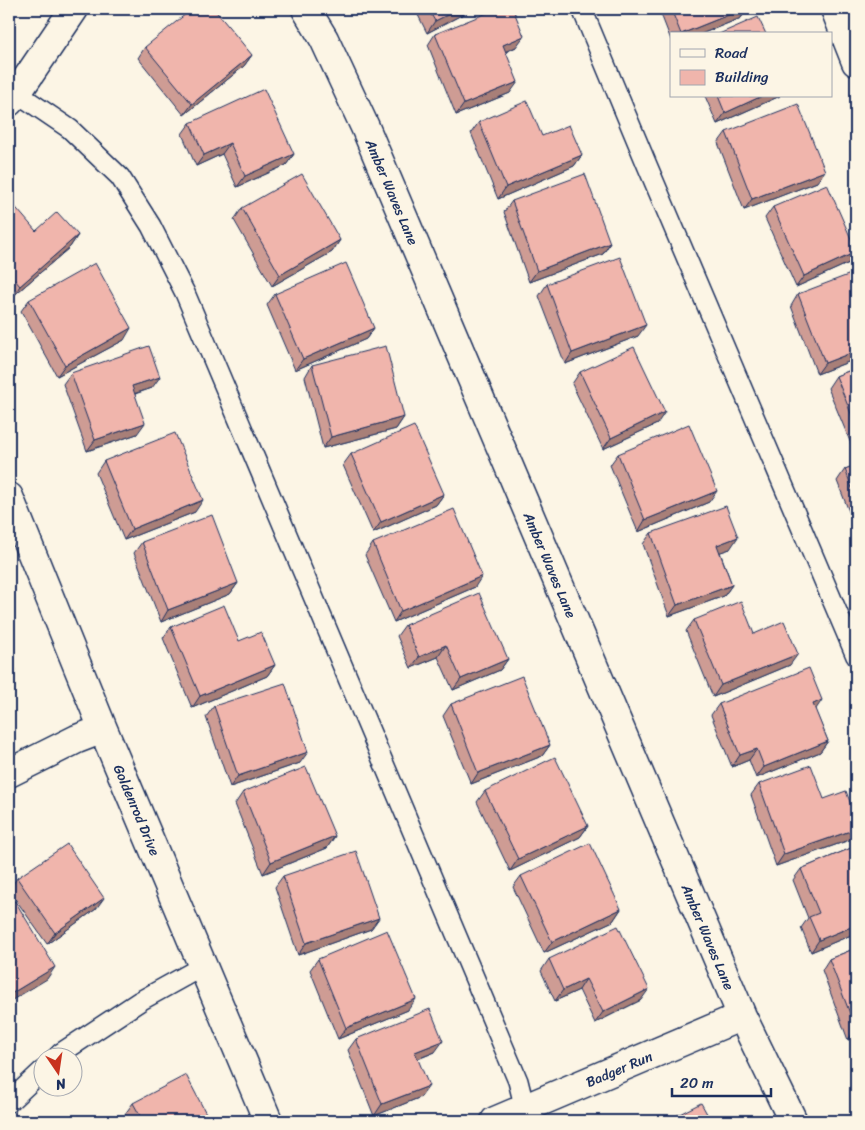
<svg xmlns="http://www.w3.org/2000/svg" width="865" height="1130" font-family="Sriracha,sans-serif">
<style>
.lines{fill:none;stroke-linecap:round;stroke-linejoin:round}
.lane-casing{stroke:#1b2f5e;stroke-width:22}
.street-casing{stroke:#1b2f5e;stroke-width:31}
.lane{stroke:#fcf5e5;stroke-width:19}
.street{stroke:#fcf5e5;stroke-width:28}
.wall{fill:#ce9c94;stroke:#1b2f5e}
.shaded-wall{fill:#a87f78;stroke:#1b2f5e}
.building{fill:#f0b5ac;stroke:#1b2f5e}
.labels{text-anchor:middle;stroke-width:5;stroke-linejoin:round;paint-order:stroke}
.street-label{font-size:14px;fill:#1b2f5e;stroke:#fcf5e5}
</style>
<rect width="100%" height="100%" fill="#fcf5e5"/>
<filter id="ink" filterUnits="userSpaceOnUse"><feTurbulence type="fractalNoise" baseFrequency=".02" numOctaves="2"/><feDisplacementMap in="SourceGraphic" scale="10" xChannelSelector="R" yChannelSelector="G"/><feConvolveMatrix kernelMatrix="1 2 1 2 8 2 1 2 1" color-interpolation-filters="sRGB"/></filter>
<g filter="url(#ink)">
<g class="lines">
<g class="lane-casing">
<path id="lane" d="M582,9L647,165L856,656
M17,93L70,129L120,177L151,226L185,293L518,1081L525,1109L531,1121
M56,1058L61,1053L140,1001L203,966
M9,1102L42,1071"/>
</g>
<g class="street-casing">
<path id="street" d="M306,9L324,39L365,127L742,1016L793,1121
M835,9L856,62
M9,102L17,93L74,9
M9,497L103,729L268,1121
M9,773L77,739L103,729
M495,1121L742,1016"/>
</g>
<use href="#lane" class="lane"/>
<use href="#street" class="street"/>
</g>
<path class="wall" d="M415,9H473L427,33Z
M659,9H747L741,18L701,34H671V40Z
M435,34L516,47L506,52L510,93L456,115L428,45Z
M145,47L252,55L244,66L184,115L138,58Z
M705,96H780L717,124Z
M479,122L542,136L582,155L574,166L498,199L471,133Z
M190,123L294,154L286,165L237,187L222,154L196,166L182,134Z
M726,132L817,182L744,210L718,143Z
M512,201L610,243L603,254L529,282L504,212Z
M9,204L36,231L78,235L70,247L12,297L9,293Z
M773,207L856,250V254L849,263L796,287L765,218Z
M242,208L340,240L332,252L272,286L234,220Z
M547,284L638,336L565,364L539,296Z
M275,294L374,328L366,339L295,370L267,305Z
M798,294L856,359L817,374L791,306Z
M29,300L124,340L57,376L21,311Z
M312,365L404,417L396,429L323,448L305,377Z
M856,368V456L828,388L836,376Z
M580,372L657,424L603,449L572,384Z
M71,373L152,388L135,394L137,434L87,451L63,384Z
M351,454L444,494L436,505L373,533L343,465Z
M618,454L709,502L638,532L610,465Z
M104,461L195,512L124,540L96,473Z
M856,465V511L850,514L837,481L845,469Z
M651,533L730,549L720,552L732,585L724,596L669,616L643,544Z
M142,542L238,583L230,594L161,622L134,553Z
M373,543L475,587L394,622L365,555Z
M694,620L754,634L790,665L713,697L686,631Z
M405,625L508,659L500,670L453,690L438,657L411,668L397,636Z
M171,627L239,641L275,665L267,676L192,708L163,638Z
M451,704L550,745L542,756L471,784L443,716Z
M719,704L815,710L828,741L820,752L756,778L749,760L732,767L711,715Z
M214,706L300,763L230,787L206,717Z
M759,784L824,799L852,839L776,866L751,795Z
M485,791L588,826L580,837L510,871L477,802Z
M243,792L335,836L327,848L263,874L235,804Z
M856,846V933L811,952L801,928L808,918L793,880L801,869Z
M283,876L379,918L371,929L298,955L275,887Z
M521,876L621,909L613,921L544,953L513,887Z
M17,878L96,909L47,944L9,890Z
M856,948V1037L848,1040L822,970L829,959Z
M318,959L408,1010L338,1039L310,970Z
M549,959L641,1000L595,1023L579,990L555,1001L541,971Z
M356,1039L435,1052L418,1059L421,1097L374,1116L348,1050Z
M133,1103L210,1121H129L125,1114Z"/>
<path class="shaded-wall" d="M459,9H473L427,33L435,21Z
M743,9H747L741,18L701,34H681Z
M524,36L516,47L495,56L503,45Z
M252,55L244,66L184,115L192,104Z
M518,82L510,93L456,115L464,104Z
M762,96H780L717,124L725,113Z
M230,143L222,154L196,166L204,155Z
M294,154L286,165L237,187L245,176Z
M582,155L574,166L498,199L506,187Z
M825,171L817,182L744,210L752,199Z
M78,235L70,247L12,297L20,286Z
M340,240L332,252L272,286L280,275Z
M610,243L603,254L529,282L537,271Z
M856,252L849,263L796,287L804,276Z
M646,325L638,336L565,364L572,353Z
M131,328L124,340L57,376L65,365Z
M374,328L366,339L295,370L303,359Z
M856,351V359L817,374L825,363Z
M160,377L152,388L124,397L132,386Z
M665,412L657,424L603,449L611,438Z
M404,417L396,429L323,448L331,437Z
M145,423L137,434L87,451L95,440Z
M717,491L709,502L638,532L645,520Z
M444,494L436,505L373,533L381,522Z
M203,500L195,512L124,540L132,529Z
M856,504V511L850,514Z
M738,537L730,549L709,556L717,545Z
M482,576L475,587L394,622L401,611Z
M238,583L230,594L161,622L168,610Z
M732,585L724,596L669,616L677,605Z
M446,645L438,657L411,668L419,657Z
M798,654L790,665L713,697L721,685Z
M508,659L500,670L453,690L461,679Z
M275,665L267,676L192,708L200,696Z
M16,670L9,681V675Z
M822,700L814,712L813,704Z
M828,741L820,752L756,778L764,767Z
M550,745L542,756L471,784L478,773Z
M757,749L749,760L732,767L740,755Z
M308,752L300,763L230,787L238,776Z
M588,826L580,837L510,871L518,859Z
M856,829V833L852,839L776,866L784,854Z
M335,836L327,848L263,874L271,862Z
M104,898L96,909L47,944L55,933Z
M621,909L613,921L544,953L552,942Z
M379,918L371,929L298,955L306,943Z
M856,925V933L811,952L819,940Z
M55,967L47,979L9,1002V995Z
M586,979L579,990L555,1001L563,990Z
M649,989L641,1000L595,1023L603,1012Z
M416,999L408,1010L338,1039L346,1028Z
M856,1028V1037L848,1040Z
M443,1041L435,1052L407,1063L415,1052Z
M429,1086L421,1097L374,1116L382,1104Z"/>
<path class="building" d="M192,9H214L252,55L192,104L145,47Z
M428,9H459L435,21Z
M497,9H513L524,36L503,45L518,82L464,104L435,34Z
M671,9H743L681,34Z
M758,17L766,34H719Z
M264,89L294,154L245,176L230,143L204,155L190,123Z
M718,96H762L725,113Z
M527,101L542,136L569,125L582,155L506,187L479,122Z
M798,104L825,171L752,199L726,132Z
M302,174L340,240L280,275L242,208Z
M585,174L610,243L537,271L512,201Z
M827,184L856,250V252L804,276L773,207Z
M11,202L36,231L57,212L78,235L20,286L9,273V204Z
M620,257L646,325L572,353L547,284Z
M95,263L131,328L65,365L29,300Z
M346,263L374,328L303,359L275,294Z
M856,272V351L825,363L798,294Z
M149,346L160,377L132,386L145,423L95,440L71,373Z
M386,346L404,417L331,437L312,365Z
M634,347L665,412L611,438L580,372Z
M856,368V426L836,376Z
M689,424L717,491L645,520L618,454Z
M414,426L444,494L381,522L351,454Z
M175,433L203,500L132,529L104,461Z
M856,465V499L845,469Z
M726,506L738,537L717,545L732,585L677,605L651,533Z
M454,509L482,576L401,611L373,543Z
M212,515L238,583L168,610L142,542Z
M479,593L508,659L461,679L446,645L419,657L405,625Z
M741,601L754,634L784,621L798,654L721,685L694,620Z
M224,605L239,641L261,632L275,665L200,696L171,627Z
M9,658L16,670L9,675Z
M809,668L822,700L813,704L828,741L764,767L757,749L740,755L719,704Z
M522,676L550,745L478,773L451,704Z
M285,683L308,752L238,776L214,706Z
M555,757L588,826L518,859L485,791Z
M811,765L824,799L846,791L856,818V829L784,854L759,784Z
M306,767L335,836L271,862L243,792Z
M590,843L621,909L552,942L521,876Z
M67,844L104,898L55,933L17,878Z
M856,846V925L819,940L809,917L819,913L801,869Z
M356,851L379,918L306,943L283,876Z
M15,901L55,967L9,995V905Z
M618,926L649,989L603,1012L586,979L563,990L549,959Z
M387,930L416,999L346,1028L318,959Z
M856,948V1029L829,959Z
M430,1009L443,1041L415,1052L429,1086L382,1104L356,1039Z
M186,1075L210,1121H143L133,1103Z
M701,1103L711,1121H666Z
M107,1115L112,1121H100Z"/>
</g>
<g class="labels">
<g class="street-label">
<text transform="translate(392 192) rotate(67)" y="5">Amber Waves Lane</text>
<text transform="translate(550 565) rotate(67)" y="5">Amber Waves Lane</text>
<text transform="translate(137 810) rotate(67)" y="5">Goldenrod Drive</text>
<text transform="translate(708 937) rotate(67)" y="5">Amber Waves Lane</text>
<text transform="translate(619 1069) rotate(-23)" y="5">Badger Run</text>
</g>
</g>
<rect width="865" height="1130" fill="none" stroke="#fcf5e5" stroke-width="30"/>
<rect x="15" y="15" width="835" height="1100" fill="none" stroke="#1b2f5e" stroke-width="2" filter="url(#ink)"/>
<rect x="670" y="32" width="162" height="65" fill="#fcf5e5" stroke="#a2a6af"/>
<rect x="680" y="49" width="25" height="8" fill="#fcf5e5" stroke="#a2a6af"/>
<text x="715" y="58" font-size="15" fill="#1b2f5e">Road</text>
<rect x="680" y="70" width="25" height="15" fill="#f0b5ac" stroke="#a2a6af"/>
<text x="715" y="82" font-size="15" fill="#1b2f5e">Building</text>
<g transform="translate(58 1072) rotate(167)"><circle r="24" fill="#fcf5e5" stroke="#a2a6af"/>
<path d="M0-4L9 19L0 12L-9 19Z" fill="#c8321e"/>
<text y="-8" font-size="14" font-weight="bold" text-anchor="middle" fill="#1b2f5e">N</text>
</g>
<path d="M672 1088v8h99v-8" fill="none" stroke="#1b2f5e" stroke-width="2.5"/>
<text x="680" y="1088" font-size="15" fill="#1b2f5e" stroke="#fcf5e5" stroke-width="4" paint-order="stroke">20 m</text>
</svg>
